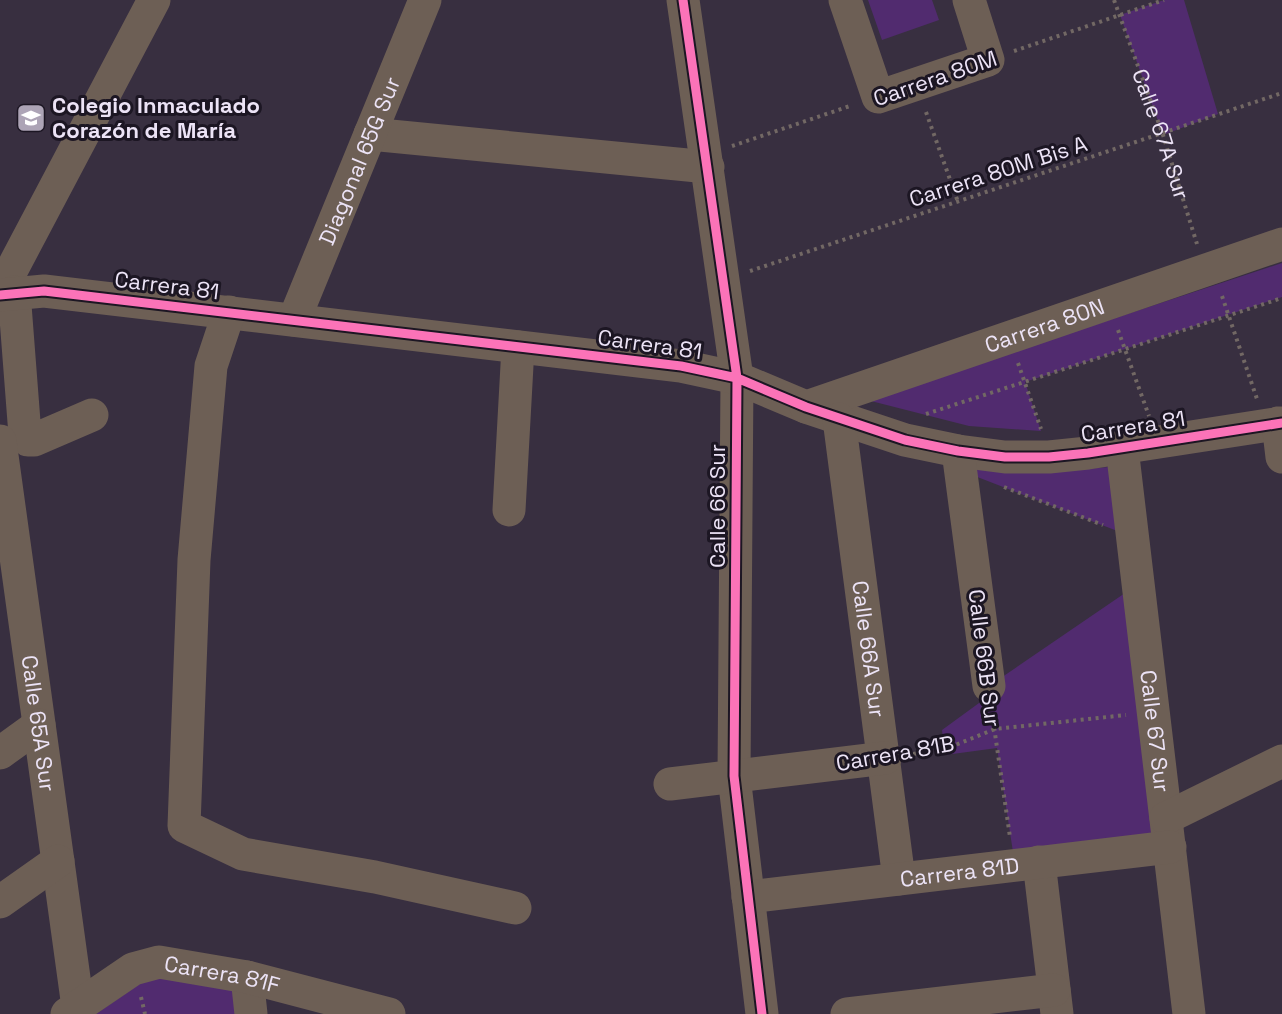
<svg xmlns="http://www.w3.org/2000/svg" width="1282" height="1014" font-family="'Space Grotesk',sans-serif">
<style>
.park{fill:#512b6f}
.lines{fill:none;stroke-linecap:round;stroke-linejoin:round}
.path{stroke:#726864;stroke-width:4;stroke-dasharray:3 4.5;stroke-linecap:butt}
.minor{stroke:#6d5f55;stroke-width:33}
.cycleway-casing{stroke:#1c1623;stroke-width:13}
.cycleway{stroke:#fb73b8;stroke-width:9}
.labels{text-anchor:middle;stroke-width:6;stroke-linejoin:round;paint-order:stroke}
.street-label{font-size:22px;fill:#ece3f6;stroke:#1c1623}
.poi-label{font-size:22px;font-weight:bold;fill:#ece3f6;stroke:#1c1623;text-anchor:start}
</style>
<rect width="100%" height="100%" fill="#382f40"/>
<path class="park" d="M868,0H932L939,20L882,40Z
M1164,0H1184L1218,114L1163,135L1120,15Z
M1282,263V297L1025,382L1041,431L969,426L867,400Z
M966,465L1061,471L1109,467L1120,532L967,473Z
M1128,591L1158,834L1013,852L997,748L945,755L942,730L990,695L989,686Z
M155,973L234,986L238,1014H96Z"/>
<g class="lines">
<g class="path">
<path id="s1" d="M1114,0L1163,135L1197,244"/>
<path d="M1014,51L1164,0"/>
<path d="M926,112L958,202"/>
<path d="M732,146L850,106"/>
<path d="M750,271L1282,93"/>
<path d="M1222,296L1257,399"/>
<path d="M1118,330L1149,416"/>
<path d="M1018,363L1041,429"/>
<path d="M926,414L1282,298"/>
<path d="M1004,487L1103,525"/>
<path d="M992,713L1010,837"/>
<path d="M913,754L943,750L995,729L1126,715"/>
<path d="M141,997L145,1014"/>
</g>
<g class="minor">
<path d="M683,0L737,378L734,776L762,1014"/>
<path d="M845,0L878,97L988,60L969,0"/>
<path d="M370,134L708,167"/>
<path d="M0,292L154,0"/>
<path d="M14,292L25,435L28,440H34L92,415"/>
<path d="M0,295L44,291L681,366L737,378L806,407L905,440L958,451L1005,457H1049L1088,453L1282,423"/>
<path d="M229,312L211,366L194,560L184,826L243,854L375,877L515,908"/>
<path id="s2" d="M294,320L425,0"/>
<path id="s3" d="M806,407L1282,244"/>
<path id="s4" d="M839,419L899,879"/>
<path d="M1278,423L1282,457"/>
<path id="s5" d="M0,441L78,1007"/>
<path id="s6" d="M1122,448L1189,1014"/>
<path d="M958,451L989,686"/>
<path d="M509,510L518,347"/>
<path d="M0,753L39,725"/>
<path d="M670,784L885,758"/>
<path d="M1166,818L1282,761"/>
<path d="M1039,862L1057,1014"/>
<path id="s7" d="M748,897L1170,847"/>
<path d="M0,902L58,861"/>
<path d="M247,977L251,1014"/>
<path id="s8" d="M67,1014L133,969L159,962L247,977L389,1014"/>
<path d="M847,1014L1054,990"/>
</g>
<g class="cycleway-casing">
<path id="cycleway" d="M683,0L737,378L734,776L762,1014
M0,295L44,291L681,366L737,378L806,407L905,440L958,451L1005,457H1049L1088,453L1282,423"/>
</g>
<use href="#cycleway" class="cycleway"/>
</g>
<defs>
<g id="school-square" transform="scale(1.5)"><rect x="-9" y="-9" width="18" height="18" rx="4" fill="#ada4b6" stroke="#1c1623"/><path d="M0-5L7-2L0 1L-7-2ZM-4 1L0 2.5L4 1V4Q0 6-4 4Z" fill="#fff"/></g>
</defs>
<g fill-rule="evenodd">
<use href="#school-square" x="31" y="118"/>
</g>
<g class="labels">
<g class="street-label">
<text transform="translate(935 78) rotate(-19)" y="8">Carrera 80M</text>
<text dy="8" stroke="none"><textPath href="#s1" startOffset="142">Calle 67A Sur</textPath></text>
<text dy="8" stroke="none"><textPath href="#s2" startOffset="172">Diagonal 65G Sur</textPath></text>
<text transform="translate(998 171) rotate(-18)" y="8">Carrera 80M Bis A</text>
<text transform="translate(167 285) rotate(7)" y="8">Carrera 81</text>
<text dy="8" stroke="none"><textPath href="#s3" startOffset="252">Carrera 80N</textPath></text>
<text transform="translate(650 344) rotate(8)" y="8">Carrera 81</text>
<text transform="translate(1133 426) rotate(-9)" y="8">Carrera 81</text>
<text transform="translate(717 506) rotate(-90)" y="8">Calle 66 Sur</text>
<text dy="8" stroke="none"><textPath href="#s4" startOffset="232">Calle 66A Sur</textPath></text>
<text transform="translate(985 658) rotate(83)" y="8">Calle 66B Sur</text>
<text dy="8" stroke="none"><textPath href="#s5" startOffset="285">Calle 65A Sur</textPath></text>
<text dy="8" stroke="none"><textPath href="#s6" startOffset="285">Calle 67 Sur</textPath></text>
<text transform="translate(895 753) rotate(-10)" y="8">Carrera 81B</text>
<text dy="8" stroke="none"><textPath href="#s7" startOffset="213">Carrera 81D</textPath></text>
<text dy="8" stroke="none"><textPath href="#s8" startOffset="171">Carrera 81F</textPath></text>
</g>
<g class="poi-label">
<text x="52" y="113">Colegio Inmaculado<tspan x="52" dy="25">Corazón de María</tspan></text>
</g>
</g>
</svg>
